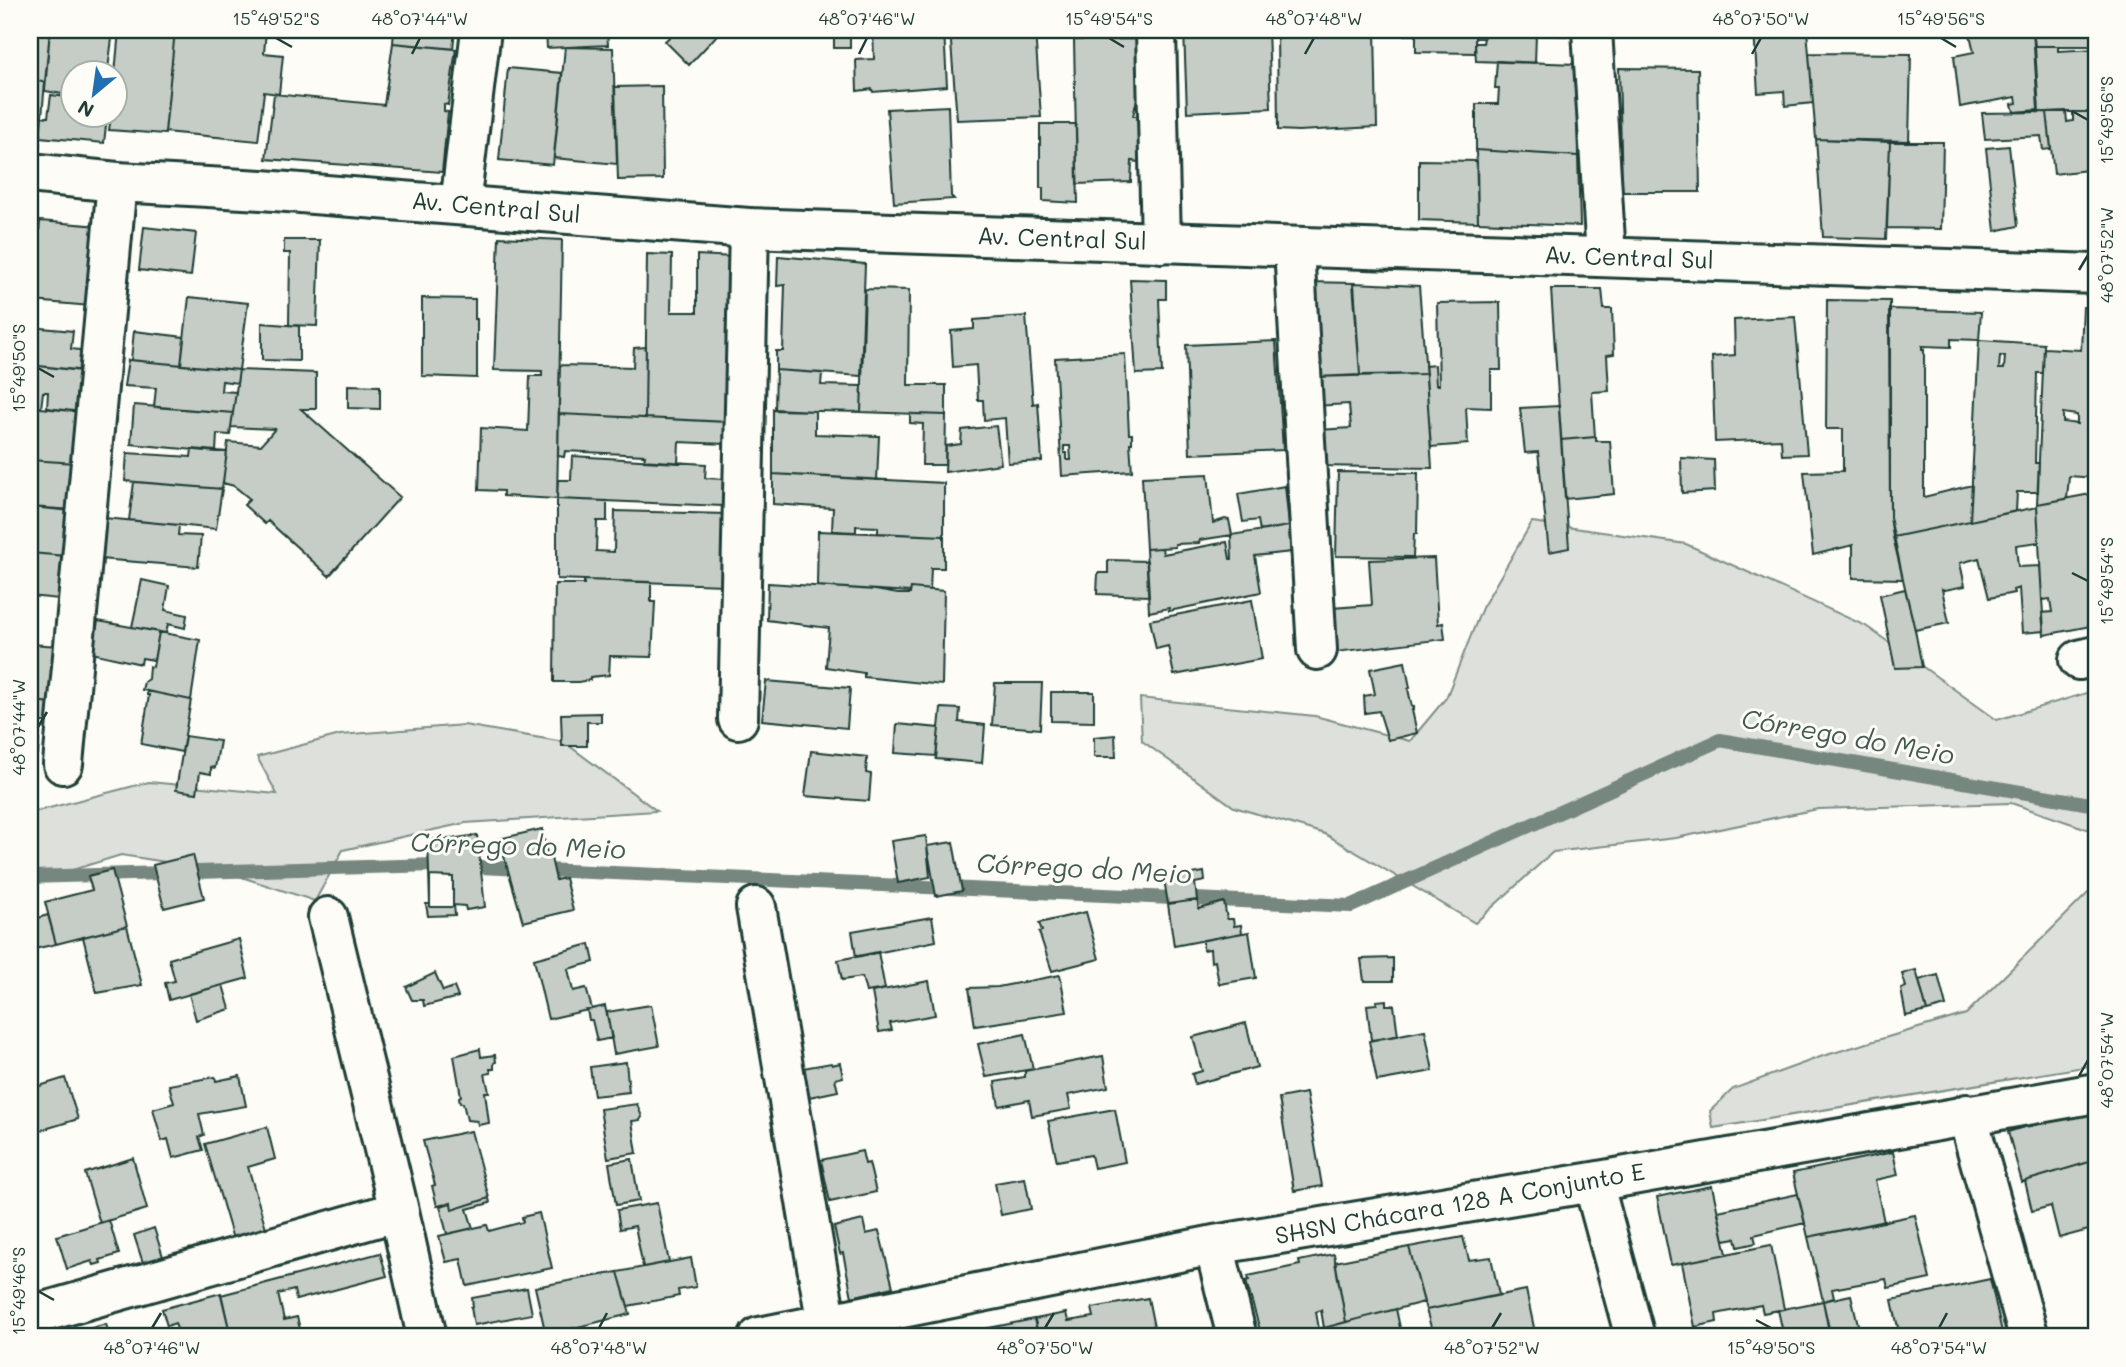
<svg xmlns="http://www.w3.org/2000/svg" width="2126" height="1367" font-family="Mali,sans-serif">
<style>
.green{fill:#dde0db;stroke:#7e8e88;stroke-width:2}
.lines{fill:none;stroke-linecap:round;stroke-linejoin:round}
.stream{stroke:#75877f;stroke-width:14}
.building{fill:#c6cdc7;stroke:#1f3d34;stroke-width:2;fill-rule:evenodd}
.minor-casing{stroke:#1f3d34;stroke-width:44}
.tertiary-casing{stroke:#1f3d34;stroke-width:44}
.minor{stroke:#fdfcf7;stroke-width:38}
.tertiary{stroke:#fdfcf7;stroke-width:38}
.ticks{fill:none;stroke:#1f3d34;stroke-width:2.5}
.labels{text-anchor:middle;stroke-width:6;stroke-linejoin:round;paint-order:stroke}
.street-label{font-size:24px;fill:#1f3d34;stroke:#fdfcf7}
.water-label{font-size:26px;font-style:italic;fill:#435c53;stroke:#fdfcf7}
.neatline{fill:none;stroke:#1f3d34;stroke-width:2.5}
.ticks-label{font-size:18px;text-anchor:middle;fill:#1f3d34}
</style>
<rect width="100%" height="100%" fill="#fdfcf7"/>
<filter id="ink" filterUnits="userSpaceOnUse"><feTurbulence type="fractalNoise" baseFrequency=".0143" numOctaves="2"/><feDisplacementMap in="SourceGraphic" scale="14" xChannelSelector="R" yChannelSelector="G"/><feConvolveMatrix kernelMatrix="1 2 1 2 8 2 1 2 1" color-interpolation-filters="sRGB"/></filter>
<g filter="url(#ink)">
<path class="green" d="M1532,522L1686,544L1866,626L1997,720L2096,690V832L2011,803L1818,809L1676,838L1553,852L1475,923L1325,834L1234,807L1142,741L1140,698L1315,716L1410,741L1446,698L1482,608Z
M464,725L564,742L657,811L465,823L343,850L315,901L223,871L121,855L30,883V813L149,782L277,794L257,757L340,735Z
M2089,892L2096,894V1065L1713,1128L1710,1111L1733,1089L1823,1056L1966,1014Z"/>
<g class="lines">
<path class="stream" d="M30,877L435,865L1351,906L1720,740L2096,805"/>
</g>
<path class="building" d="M30,30H50L45,82L30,81Z
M50,30L113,31L108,69H112L111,74H74V96L45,91Z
M119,30H175L165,134L109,130L111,116H116L115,74Z
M175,30H266L264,53L283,55L279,94L264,92L258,141L165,132Z
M394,30H455L453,49L393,43Z
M546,30H607L608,45L547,48Z
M677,30H732V34L719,33L689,65L665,41Z
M784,30H850V48H834V36L827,34L784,32Z
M873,30H944L947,86L873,92L872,89L857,91L856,60L874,59Z
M950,30H1035L1041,117L957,120Z
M1073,30H1138V39L1074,40Z
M1184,30H1268L1271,108L1187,112Z
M1277,30H1375L1377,127L1298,131L1278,130Z
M1375,30H1475V53L1416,52V35H1375Z
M1475,30H1575L1576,36L1536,35L1535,63L1476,61L1475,43H1483L1484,38H1475Z
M1754,30H1807L1813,103L1785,106L1784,91L1758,93Z
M1969,30H2033L2038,110L2014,112L2012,104L2017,103L2016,97L1960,107L1954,56L1974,52Z
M2033,30H2096V46H2035Z
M1138,39L1140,98L1137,99L1133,116H1138L1139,162L1132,161L1131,182L1077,184L1074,40Z
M393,43L456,49L448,105L444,104V111L448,112L442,172L266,159L274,94L384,105Z
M2035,46H2058V51L2096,49V112H2039Z
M565,47L613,48L617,164L554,158Z
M1809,53L1911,54L1909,141L1816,139Z
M1497,61L1576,64L1578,156L1476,150V104H1498L1499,88H1495Z
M508,68L562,73L553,165L499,160Z
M1619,68L1698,69L1700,192H1622Z
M30,81L45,82L39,151L30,150Z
M662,86L663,179L618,180L615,87Z
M51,95L74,98V116H107L104,143L40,137L42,116L48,117Z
M948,106L951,196L954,199L894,203L887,109Z
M2066,111L2067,122L2073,121V112H2096V169L2054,174L2047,112Z
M2047,112L2051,149L2043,150L2041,136L1985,139L1982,113Z
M1040,124H1076L1078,203L1043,201V188H1040Z
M1816,139L1890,142L1886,239L1823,237Z
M1890,142H1943L1941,229L1887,228Z
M2009,146L2018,226L1995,231L1986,148Z
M1476,150L1578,156L1580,226L1478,222Z
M1419,160L1477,161L1478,222L1419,220Z
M40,221L99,226L91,306L33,301Z
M144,227L196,233L191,276L139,270Z
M499,237L562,240L557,499L503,496V491L479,490L481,428L528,431L530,376H542V371L494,370Z
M284,240H320L317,326L289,325L290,253H284Z
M647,254L672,255L671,312H697V255L734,257L730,422L645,418Z
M778,256L865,264L861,376L776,370V351H783L785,285L777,286Z
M1130,279L1166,280V299H1159L1162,373L1136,374Z
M1307,282L1354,283L1360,375L1315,377Z
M1353,283L1419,286L1426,374L1360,375Z
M865,289L909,290L908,385H946V415L861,412Z
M1551,289H1602L1604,309H1612L1614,354L1607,355L1609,391L1592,392L1595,437L1561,440Z
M189,297L248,303L239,370L181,365Z
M422,298L475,299V319H477V378L422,376Z
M1827,300L1890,301V517L1903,579L1853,578V545L1813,555L1804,472L1843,471V429H1826Z
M1500,302L1501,370H1491V408L1466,407L1468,444L1431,447L1425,366L1435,365L1436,385H1439L1437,303Z
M2083,307H2096V478L2069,476L2067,499L2037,504L2044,348L2081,350ZM2063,413L2077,415V424L2063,422Z
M1889,309L1981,312L1979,340L1951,339V347L1922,346V350H1924V497L1972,485L1970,521L1893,537L1890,517Z
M1026,316L1033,404L1038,403L1042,461L1008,463L1005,418L984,420L983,400H978L976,365L953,367L951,331L974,329V320Z
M1795,317L1807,454L1782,455L1781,439L1715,442L1712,357L1735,355L1734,320Z
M262,323L299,326V361L262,360Z
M31,327L73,331L71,349L87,351L86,371L30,365Z
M134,331L184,337L181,365L131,360Z
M1979,340L2044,344L2043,373H2037L2035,463H2039L2038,492H2017L2016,511L1970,521ZM2000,356H2005L2004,369H1999Z
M1276,341L1283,450L1190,454L1186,345Z
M646,347L645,418L559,414L560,365L633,367L634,348Z
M1125,354L1129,434H1132V443H1130L1132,471L1062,476L1055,358ZM1064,446H1070L1071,460H1067V453H1064Z
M128,360L239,370L237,383L222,381L221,391L236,392L233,413L154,407L156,388L124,386Z
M30,365L89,372L82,412L47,408L48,392H43L41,408L30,407Z
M239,370L316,373V409H301L400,497L329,576L268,521L265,524L244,505L250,499L234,486L223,483L228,442L261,445L275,429L231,427Z
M776,370L822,373L821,385L862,386L861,412L775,410Z
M1426,374L1432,468L1320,466L1318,430L1351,428L1349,404L1314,406L1315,377Z
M348,385L380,386V409L348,408Z
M134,405L233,413L230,435L217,434L216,452L131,444Z
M1559,406L1569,548L1549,552L1538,452L1525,453L1520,408Z
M30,407L82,412L76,463L30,460Z
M773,409L815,411V434L879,436L877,480L773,474Z
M559,414L726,422L725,444L679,442L678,463L644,461L645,455L565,451L564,457L558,456Z
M910,414L946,415L945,465H922L923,424L910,423Z
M996,426L1001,464L945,472L946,446L961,444L962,430Z
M1596,437V441H1610L1614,494L1565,499L1561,440Z
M192,449L227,452L222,489L125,481L127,453L191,457Z
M572,456L706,464L705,478L724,479L723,506L557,499L558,480H571Z
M1681,458L1714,460L1715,491L1682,493Z
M30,460L76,463L74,510L30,507Z
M1338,472L1418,473L1417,534H1414L1413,557L1336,556Z
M773,474L944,483V536L878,533V527L856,526V532L832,531L833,508L773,504Z
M1208,474L1213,523L1225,519L1229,520L1232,535L1200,540L1199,543L1175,544V547L1146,549L1142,477Z
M134,482L222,489L216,529L129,520Z
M1285,486L1289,526L1260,531L1258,520L1243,522L1238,494Z
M2096,493V625L2044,635L2042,613L2052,612L2050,599L2042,600L2037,504Z
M557,499L607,501V521H597L596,551L614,552L615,511L725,514L724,585L557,579Z
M30,507L73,511L66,556L30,553Z
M2037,507L2039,542L2016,545L2018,567L2040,566L2044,631L2022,633L2019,588L2013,590L2014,593L1989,598L1979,558L1960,563L1965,586L1945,590L1942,589L1949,623L1915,630L1893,537Z
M104,518L179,525L178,535L201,536L198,567L100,559Z
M1289,526L1291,552L1255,556L1261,592L1169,611V608L1149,612L1146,549L1162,548L1163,554L1227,542L1230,559H1232L1231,535Z
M818,531L944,536V568H931L930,590L911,588L910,592L817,586Z
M30,553L66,556L59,599L30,596Z
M1434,558L1438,624L1443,623L1445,639L1336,652L1332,608L1372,605L1369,560Z
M1108,560L1147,561L1149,596L1097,594L1098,573H1108Z
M142,580L169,586L165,610L187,615L185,628L168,624L166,633L132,627Z
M584,580L651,582V602H655L652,657L610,656L609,675L590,677V680L578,682H554L555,584H584Z
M768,583L875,590L898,594H910L911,588L944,591L942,685L864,677V673L826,667L829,628L767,620Z
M1905,589L1915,630L1922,667L1895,668L1880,595Z
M1252,600L1262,659L1174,675L1168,646L1156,649L1150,620Z
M98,621L159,632L154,660L142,658L141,664L92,653Z
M159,632L200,640L191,700L142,690L144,682L148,679L149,666L153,667Z
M30,644L59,646L55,703L30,701Z
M1405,662L1410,688L1408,689L1412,707H1414V710H1412L1417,733L1388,740L1379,711L1365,713L1364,696L1375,694L1370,669Z
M766,681L850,688L847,728L762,720Z
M995,683H1042L1040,729L992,725Z
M147,691L191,700L182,752L141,744L149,695H147Z
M1051,692H1094V722L1051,721Z
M30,701L53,703L51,722H40L38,754L30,753Z
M941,708L960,709L959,722L985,725L982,763L936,759Z
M601,713V722H587V746H562L561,714Z
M897,724L939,728L936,756L895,753Z
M1115,735L1116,757H1094V737Z
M185,736L220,741L215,768L211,767V774L200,772L197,793L176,790Z
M811,751L867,757L866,773L871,774L869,801L805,796Z
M542,829L548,859L551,858L556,880L565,878L573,910L523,922L499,839Z
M477,835L485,907L466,910L465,906L454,905L455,915L428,916L426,904H430L428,839H451Z
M926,836L930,877L898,883L891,841Z
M953,842L962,891L936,896L927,846Z
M193,855L204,898L164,908L153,865Z
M112,870L127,926L56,944L45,902L92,890L88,876Z
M1204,872L1205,881L1195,883L1197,900L1168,904L1164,879Z
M430,876L453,877V907H430Z
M1197,900L1199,909L1224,902L1227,919H1233L1234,926L1241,925L1242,933L1174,946L1168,904Z
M1086,912L1099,959L1052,971L1039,932L1042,931L1039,923Z
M48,915L56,944L30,950V920Z
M932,917L936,941L856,957L852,931Z
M127,926L142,985L97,993L83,937Z
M1249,932L1256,978L1219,984L1215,961L1211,962L1210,949L1203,950V940Z
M239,939L248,978L169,1000L165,983L175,981L169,959Z
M590,944L594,962L568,969L573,991L586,988L592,1009L548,1019L534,959Z
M878,952L885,989L866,992L862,977L842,980L838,960Z
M1393,958V981H1364L1361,959Z
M1916,970L1927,1011L1906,1016L1901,989L1906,987L1902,974Z
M435,973L443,991L454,987L458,997L424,1006L423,1000H412L406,987Z
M1060,975L1067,1012L975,1026L969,988L998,987Z
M1938,975L1946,1006L1927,1011L1919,980Z
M929,981L935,1015L890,1023L892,1030L879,1032L872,992Z
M223,985L230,1009L196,1020L189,994Z
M1386,1000V1005H1394L1398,1036L1371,1040L1367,1005L1377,1004L1376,1001Z
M651,1005L659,1046L614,1054L607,1012Z
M605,1006L612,1038L597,1041L592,1020H589L587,1010Z
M1246,1023L1257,1067L1195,1084L1192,1074L1202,1071L1193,1037Z
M1425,1030L1433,1071L1377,1081L1369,1041Z
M1025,1034L1033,1069L986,1077L978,1044Z
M480,1049L481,1057L495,1055L496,1062L494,1063V1069H490L491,1073L485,1074L489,1092H485L489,1123L478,1125L477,1121L467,1120L463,1103H460L459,1097L461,1096L454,1056Z
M1103,1056L1108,1087L1068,1095L1071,1109L1032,1116L1029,1100L999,1106L995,1082L1025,1077V1071Z
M626,1062L629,1092L594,1096L590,1067Z
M831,1063L832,1065L840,1063L843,1077L835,1079L838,1091L809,1097L803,1068Z
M240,1076L246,1106L199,1114L204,1135L199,1137L203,1150L173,1158L168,1139L162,1141L153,1109L174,1103L169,1085L215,1077L216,1081Z
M65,1078L78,1119L32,1133L30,1117L35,1115L30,1089Z
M1306,1093L1322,1186L1294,1191L1279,1098Z
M637,1104L642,1117L640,1120L632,1121L637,1153L608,1158L600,1109Z
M2096,1104V1160L2022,1182L2008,1132Z
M1115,1109L1125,1162L1094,1168L1091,1155L1057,1161L1048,1121Z
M267,1127L275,1159L248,1167L266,1228L233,1239L205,1144Z
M471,1131L489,1198L452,1210L451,1203L437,1206L432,1186L435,1185L423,1141Z
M862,1151L865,1164L869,1163L876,1192L830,1202L821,1160Z
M1893,1152L1898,1175L1875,1180L1884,1222L1808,1237L1793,1173Z
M133,1158L147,1209L100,1223L85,1173Z
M632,1159L639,1201L616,1205L609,1163Z
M2096,1160V1228L2059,1238L2051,1206L2032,1211L2025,1181Z
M1025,1178L1031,1209L1001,1215L995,1183Z
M1712,1186L1727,1254L1671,1265L1657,1197Z
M1798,1194L1805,1223L1754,1235L1756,1243L1738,1247L1736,1238L1724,1240L1718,1211Z
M489,1198L490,1203L467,1209L473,1228L447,1234L440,1206L451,1203L452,1210Z
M657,1203L669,1262L643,1267L635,1226L620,1229L617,1210Z
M539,1213L552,1268L467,1286L461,1259L446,1262L439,1236L487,1225L489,1231L523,1222L522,1217Z
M1915,1215L1930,1279L1888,1288L1886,1279L1832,1289L1834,1298L1823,1301L1808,1237Z
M109,1220L119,1254L100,1260L101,1263L94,1265L92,1261L67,1269L57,1236Z
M863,1220L866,1234L879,1231L893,1287L852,1297L843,1253L840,1254L834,1227Z
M154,1228L165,1263L145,1269L134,1235Z
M1463,1237L1469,1260L1491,1257L1499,1295L1426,1310L1409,1247Z
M1771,1245L1784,1309L1763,1313L1761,1305L1716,1314L1717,1322L1695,1327L1682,1263Z
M1409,1247L1424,1302L1346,1322L1335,1262Z
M380,1253L387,1276L296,1300L294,1290L278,1294L284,1320L297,1317L302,1337H231L221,1295Z
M1334,1254L1346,1322L1324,1328L1321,1310L1316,1312L1319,1329L1286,1337H1262L1246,1281L1249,1280L1248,1276L1300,1265L1299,1261Z
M691,1258L696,1287L678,1290L679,1296L628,1306L618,1272Z
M618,1272L630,1314L546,1335L535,1287Z
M1990,1279L2002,1332L1975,1337H1900L1892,1300Z
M527,1288L532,1314L474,1325L471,1307H473L472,1298Z
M1526,1290L1536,1337H1434L1426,1310Z
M221,1293L231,1337H177L179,1335L175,1323L167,1326L162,1309Z
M1851,1295L1861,1337H1830L1823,1301Z
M1148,1298L1156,1337H1038L1035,1319L1066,1313L1068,1321L1094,1317L1092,1308Z
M1823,1301L1830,1333L1810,1337H1784L1778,1310Z
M1396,1309L1402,1337H1286L1324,1328Z
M1034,1319L1038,1337H942L1004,1325Z
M106,1324L110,1337H63V1336Z
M2096,1327V1337H2063V1334Z
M2001,1332L2002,1337H1975Z"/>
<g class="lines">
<g class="minor-casing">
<path id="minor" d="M1156,30L1161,243
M1592,30L1606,257
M460,205L481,30
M1294,248L1317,650
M2079,660L2096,656
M738,719L749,228
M63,764L117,182
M756,907L829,1337
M328,917L399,1211L427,1337
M1967,1114L2029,1337
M1593,1182L1635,1337
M1214,1245L1237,1337
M30,1316L399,1211
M759,1337L1214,1245L1593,1182L2096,1093"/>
</g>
<g class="tertiary-casing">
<path id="tertiary" d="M30,173L117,182L262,190L749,228L2096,274"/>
</g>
<use href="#minor" class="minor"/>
<use href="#tertiary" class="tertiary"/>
</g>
</g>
<path class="ticks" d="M276,38L292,47M1109,38L1124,47M1941,38L1956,47M412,54L420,38M859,54L867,38M1305,54L1314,38M1752,54L1761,38M2072,111L2088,120M2079,270L2088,255M38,368L54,377M2072,573L2088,581M38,727L47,712M2079,1076L2088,1060M38,1291L54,1300M1756,1320L1771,1328M152,1328L161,1313M599,1328L607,1313M1045,1328L1054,1313M1492,1328L1501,1313M1939,1328L1947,1313"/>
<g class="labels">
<g class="street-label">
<text transform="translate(496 208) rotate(5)" y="8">Av. Central Sul</text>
<text transform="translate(1062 239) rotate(2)" y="8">Av. Central Sul</text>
<text transform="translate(1629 258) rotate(2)" y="8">Av. Central Sul</text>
<text transform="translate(1460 1204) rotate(-10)" y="8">SHSN Chácara 128 A Conjunto E</text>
</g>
<g class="water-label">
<text transform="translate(1848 737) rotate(10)" y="9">Córrego do Meio</text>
<text transform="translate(518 846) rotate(2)" y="9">Córrego do Meio</text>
<text transform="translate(1084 869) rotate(3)" y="9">Córrego do Meio</text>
</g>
</g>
<rect width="2126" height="1367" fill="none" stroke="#fdfcf7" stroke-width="77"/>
<g transform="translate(94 94) rotate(209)"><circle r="33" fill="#fdfcf7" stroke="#a4b0a9" stroke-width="2"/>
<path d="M0-5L12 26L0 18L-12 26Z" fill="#1f6fb2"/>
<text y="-10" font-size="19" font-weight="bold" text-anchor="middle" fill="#1f3d34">N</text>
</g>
<rect x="38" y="38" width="2050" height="1290" class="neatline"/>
<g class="ticks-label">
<text x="276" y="25">15°49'52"S</text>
<text x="420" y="25">48°07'44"W</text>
<text x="867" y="25">48°07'46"W</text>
<text x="1109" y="25">15°49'54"S</text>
<text x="1314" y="25">48°07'48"W</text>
<text x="1761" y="25">48°07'50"W</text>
<text x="1941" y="25">15°49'56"S</text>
<text transform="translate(2107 120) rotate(-90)" y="6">15°49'56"S</text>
<text transform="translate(2107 255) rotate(-90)" y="6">48°07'52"W</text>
<text transform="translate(19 368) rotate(-90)" y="6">15°49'50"S</text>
<text transform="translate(2107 581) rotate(-90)" y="6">15°49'54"S</text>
<text transform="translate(19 727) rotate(-90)" y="6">48°07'44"W</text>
<text transform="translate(2107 1060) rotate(-90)" y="6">48°07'54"W</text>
<text transform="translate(19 1291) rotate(-90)" y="6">15°49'46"S</text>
<text x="152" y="1354">48°07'46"W</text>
<text x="599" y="1354">48°07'48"W</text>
<text x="1045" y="1354">48°07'50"W</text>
<text x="1492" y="1354">48°07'52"W</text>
<text x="1771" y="1354">15°49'50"S</text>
<text x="1939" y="1354">48°07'54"W</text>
</g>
</svg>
